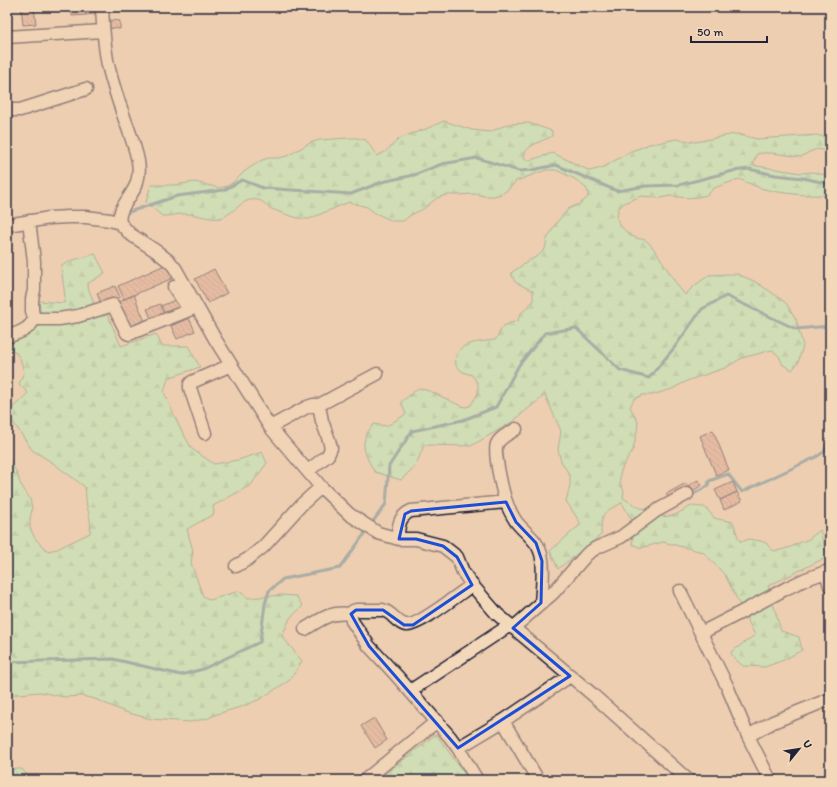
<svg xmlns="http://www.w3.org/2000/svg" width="837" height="787" font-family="Itim,sans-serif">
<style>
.forest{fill:url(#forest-firs);stroke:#66887a}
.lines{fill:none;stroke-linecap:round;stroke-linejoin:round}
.stream{stroke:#558595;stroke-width:3}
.building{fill:url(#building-back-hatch);stroke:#22223b}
.minor-casing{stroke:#22223b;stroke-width:15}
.minor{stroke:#f3d9ba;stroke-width:12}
.marked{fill:none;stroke:#1d4ed8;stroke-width:3;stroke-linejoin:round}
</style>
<defs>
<pattern id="forest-firs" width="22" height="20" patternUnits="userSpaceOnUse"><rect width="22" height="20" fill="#aaefba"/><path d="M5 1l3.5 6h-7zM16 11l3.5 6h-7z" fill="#92cda1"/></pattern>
<pattern id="building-back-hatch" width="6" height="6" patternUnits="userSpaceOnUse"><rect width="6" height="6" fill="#d9a48f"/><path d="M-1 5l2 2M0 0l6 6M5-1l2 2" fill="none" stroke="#b08576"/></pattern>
</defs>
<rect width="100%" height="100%" fill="#eeceb1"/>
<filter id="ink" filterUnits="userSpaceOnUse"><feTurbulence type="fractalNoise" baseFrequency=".025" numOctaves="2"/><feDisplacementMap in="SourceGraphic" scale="8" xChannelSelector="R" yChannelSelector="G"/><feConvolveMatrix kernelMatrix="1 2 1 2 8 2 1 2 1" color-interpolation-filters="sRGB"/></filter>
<g filter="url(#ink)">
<path class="forest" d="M444,121L472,130L490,132L508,124L529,123L552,131V136C545,140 528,145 525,153C524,155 525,158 525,160H530L553,153L590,171L604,167L631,151L640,148L649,144L658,143L676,139L696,142L729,135L738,134L757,139L816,135L825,137H830V152L818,149L809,152L801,157L772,153H762L757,154L753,164L757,166L801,173L812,172L830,176V195C807,196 783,194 760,188C753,185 746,182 739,179L714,188L707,195L698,197L688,198L670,196L661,198L641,196L624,203L618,209C618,212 617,216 617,218C619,227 629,235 636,238C641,239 645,239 648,242C663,258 671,279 685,295L694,286L709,275L728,274H737L754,281L771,292L786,303L796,319L803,346L798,363L792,370L783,365L779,356L772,350L742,358L725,368L689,380L672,389L652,395H643L634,399L630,407L638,422L637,431L633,450L623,466L620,474V483L624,491L623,498L640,508L649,509L663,517L675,515L691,506L704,507L708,510L714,518L718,519L733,522C736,528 736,535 740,541H744L749,539L761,541L766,543L772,550L777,551L791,547L796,544L809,539L820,530L827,557L768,586L781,631L799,637L802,650L784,660L765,667L743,666L733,657L731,652L755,635L725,575L703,552L663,542L641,548L632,544L633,539L629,527L633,522L622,503C603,513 602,511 601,532L602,534L558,569L550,551L581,524L566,501L570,485V476L561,461L558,450L561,431L545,395L512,422L471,446L424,445L416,465L401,480L375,472C369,462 361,450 365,438C366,433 371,428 374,424L387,426L406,414L401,402L419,388L432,392L461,406L466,407L471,405L478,393V384L472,375L463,372L456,366C456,363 455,359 456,356C461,341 482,342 495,340C499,336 499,332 502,328C505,324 513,322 518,321L520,314L527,308L533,301V291L515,282L511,273L530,260L538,256L545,249L547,239L557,222L568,209L581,203L588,197V192L586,188L575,179L556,170H546L516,181L510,188L502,194L494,196H484L475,194L456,195H446L437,198L423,209L411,215L403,221H393L375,213L367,207L349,202L309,219C300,220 277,212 268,207C265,204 263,201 258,200C241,197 235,214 220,218C210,220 197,214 187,214C179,213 170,217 162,216L146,202L151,185H173L195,182L219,188L228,186L236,180L245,171L262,160L269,158H278L287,156L310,143L319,140L348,138H357L366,140L377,156L385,152L399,139L408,135L426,129Z
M95,254L105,273L87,284L96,309L106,311L121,346L156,334L162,346H188L200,367L168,378L164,392L179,426L192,449L214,464L238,460L262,452L267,463L251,485L213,506L214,514L187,529L193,551L191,563L203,596L210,600L239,591L248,598L281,595L296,596L303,606L290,618L282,636L302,661L290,680L260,699L244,706L217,714L209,718L190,722L151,719L125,712L95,699L82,696L64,697L40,692L7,695V456L17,473L20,483L30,499L32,509L30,519V528L35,538L41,545L48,551L57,549L90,533C91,522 90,517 87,507C86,501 86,494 85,487L53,463L32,450L7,413L28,393L19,384L24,372L20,358L7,344V342L42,325L39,301L64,303L65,297L61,266L73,260Z
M436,734L469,780H353L378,764L385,774Z
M7,768L8,769H22L31,780H7Z"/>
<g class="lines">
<path class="stream" d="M124,214L129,212L177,196L224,190L242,180L263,188L351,194L382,182L414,175L442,164L477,158L519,171L532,170L556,165L617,191L646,186L679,185L733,171L749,169L775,175L803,178L830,184
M690,496L708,486L709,481L728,474L742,492L816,457L824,452L830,436
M371,524L386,504L389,466L412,431L463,420L496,407L519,365L545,333L576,328L620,370L649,378L674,348L702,309L726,296L796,329L830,326
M7,662L113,659L181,675L203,669L260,642L265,604L269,591L283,579L340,568L368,529"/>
</g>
<path class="building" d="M21,7H34L36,24L23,25Z
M53,7H71V9L53,11Z
M71,7H85L86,15L72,16Z
M85,7H100L101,13L86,15Z
M110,20L120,21V29L109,28Z
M167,264L173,278L124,299L118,286Z
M214,269L227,293L208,303L195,279Z
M115,286L120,297L101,304L97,293Z
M134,295L146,324L131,331L118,302Z
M175,300L177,303L182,301L185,309L166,318L161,306Z
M160,304L166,318L153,323L147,309Z
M189,318L195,331L177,339L171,326Z
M713,430L729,470L716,475L700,436Z
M698,480L702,485L693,491L689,485Z
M733,482L737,492L720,500L715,490Z
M686,483L690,490L670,501L666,494Z
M737,492L742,501L724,510L720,500Z
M374,718L387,740L375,748L361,726Z"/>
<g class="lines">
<g class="minor-casing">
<path id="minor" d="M102,7C103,26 104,46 108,65C112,82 118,100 124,117C129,131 135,146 138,161C139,167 139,176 137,182C134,195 116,209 120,223
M7,37L103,31
M7,105L9,109L13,110H20L86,89
M29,221L34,261V290L32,299V311L34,317L37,319H59L78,316L113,305L127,333L129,334L197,307
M7,225L50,218L69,217H86L110,220L120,223L130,234L156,251L170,262L175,268L215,339L270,427L321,487L349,514L378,533L399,539H416L443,546L457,557L463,572L472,585L497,614L510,625L553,661L593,695L688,780
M174,287L186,305L193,302
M7,337C20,332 28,331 35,318
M270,427L307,407L313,405H319L345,391L377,374
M516,429C510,433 500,437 497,444C493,451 503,495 507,504C509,510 512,515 515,520C522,531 536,538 540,551C545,562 542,590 541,603
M205,433L190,388V384L192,382L231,365
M308,471L328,455L331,448L329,440L322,421L319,405
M399,539C397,532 399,519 405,515C406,513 409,512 411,511L506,502
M236,566L248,559L263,547L301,505L321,487
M830,570L826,572L830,586
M680,591L727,686L748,736
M351,614V616L352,621L369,646L396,675L450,737L458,748L477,780
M513,628L553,593L587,554L596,548L621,537L656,511L687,494
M305,629C322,619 330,611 351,614L353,611L356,610H383C392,612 397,624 406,625C418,627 460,593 472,585
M701,633L738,614L787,588L806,579L826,572
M410,691L510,625
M503,721L538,780
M458,748L503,721L570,676
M365,780L437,721
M770,780L748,736L773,722L830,699"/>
</g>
<use href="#minor" class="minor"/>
</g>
</g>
<path d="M0 0H837V787H0ZM506,502L516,522L536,543L542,561L541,603L513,628L570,676L458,748L369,646L351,614L356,610H383L404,625H413L472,585L457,557L443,546L416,539H399L405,514L411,511Z" fill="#eeceb1" fill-opacity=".55" fill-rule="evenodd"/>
<path class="marked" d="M506,502L516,522L536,543L542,561L541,603L513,628L570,676L458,748L369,646L351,614L356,610H383L404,625H413L472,585L457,557L443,546L416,539H399L405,514L411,511Z"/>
<rect width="837" height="787" fill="none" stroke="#f3d9ba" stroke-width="24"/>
<rect x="12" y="12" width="813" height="763" fill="none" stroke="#22223b" stroke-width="1.5" filter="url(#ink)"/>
<g transform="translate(799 749) rotate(60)" stroke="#f3d9ba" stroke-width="3" paint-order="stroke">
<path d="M0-3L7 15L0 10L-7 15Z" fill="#22223b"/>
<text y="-6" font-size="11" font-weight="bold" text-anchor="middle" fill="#22223b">U</text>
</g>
<path d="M691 36v6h76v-6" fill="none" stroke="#22223b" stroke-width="2"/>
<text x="697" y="36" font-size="12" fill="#22223b" stroke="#f3d9ba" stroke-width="3" paint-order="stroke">50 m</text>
</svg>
